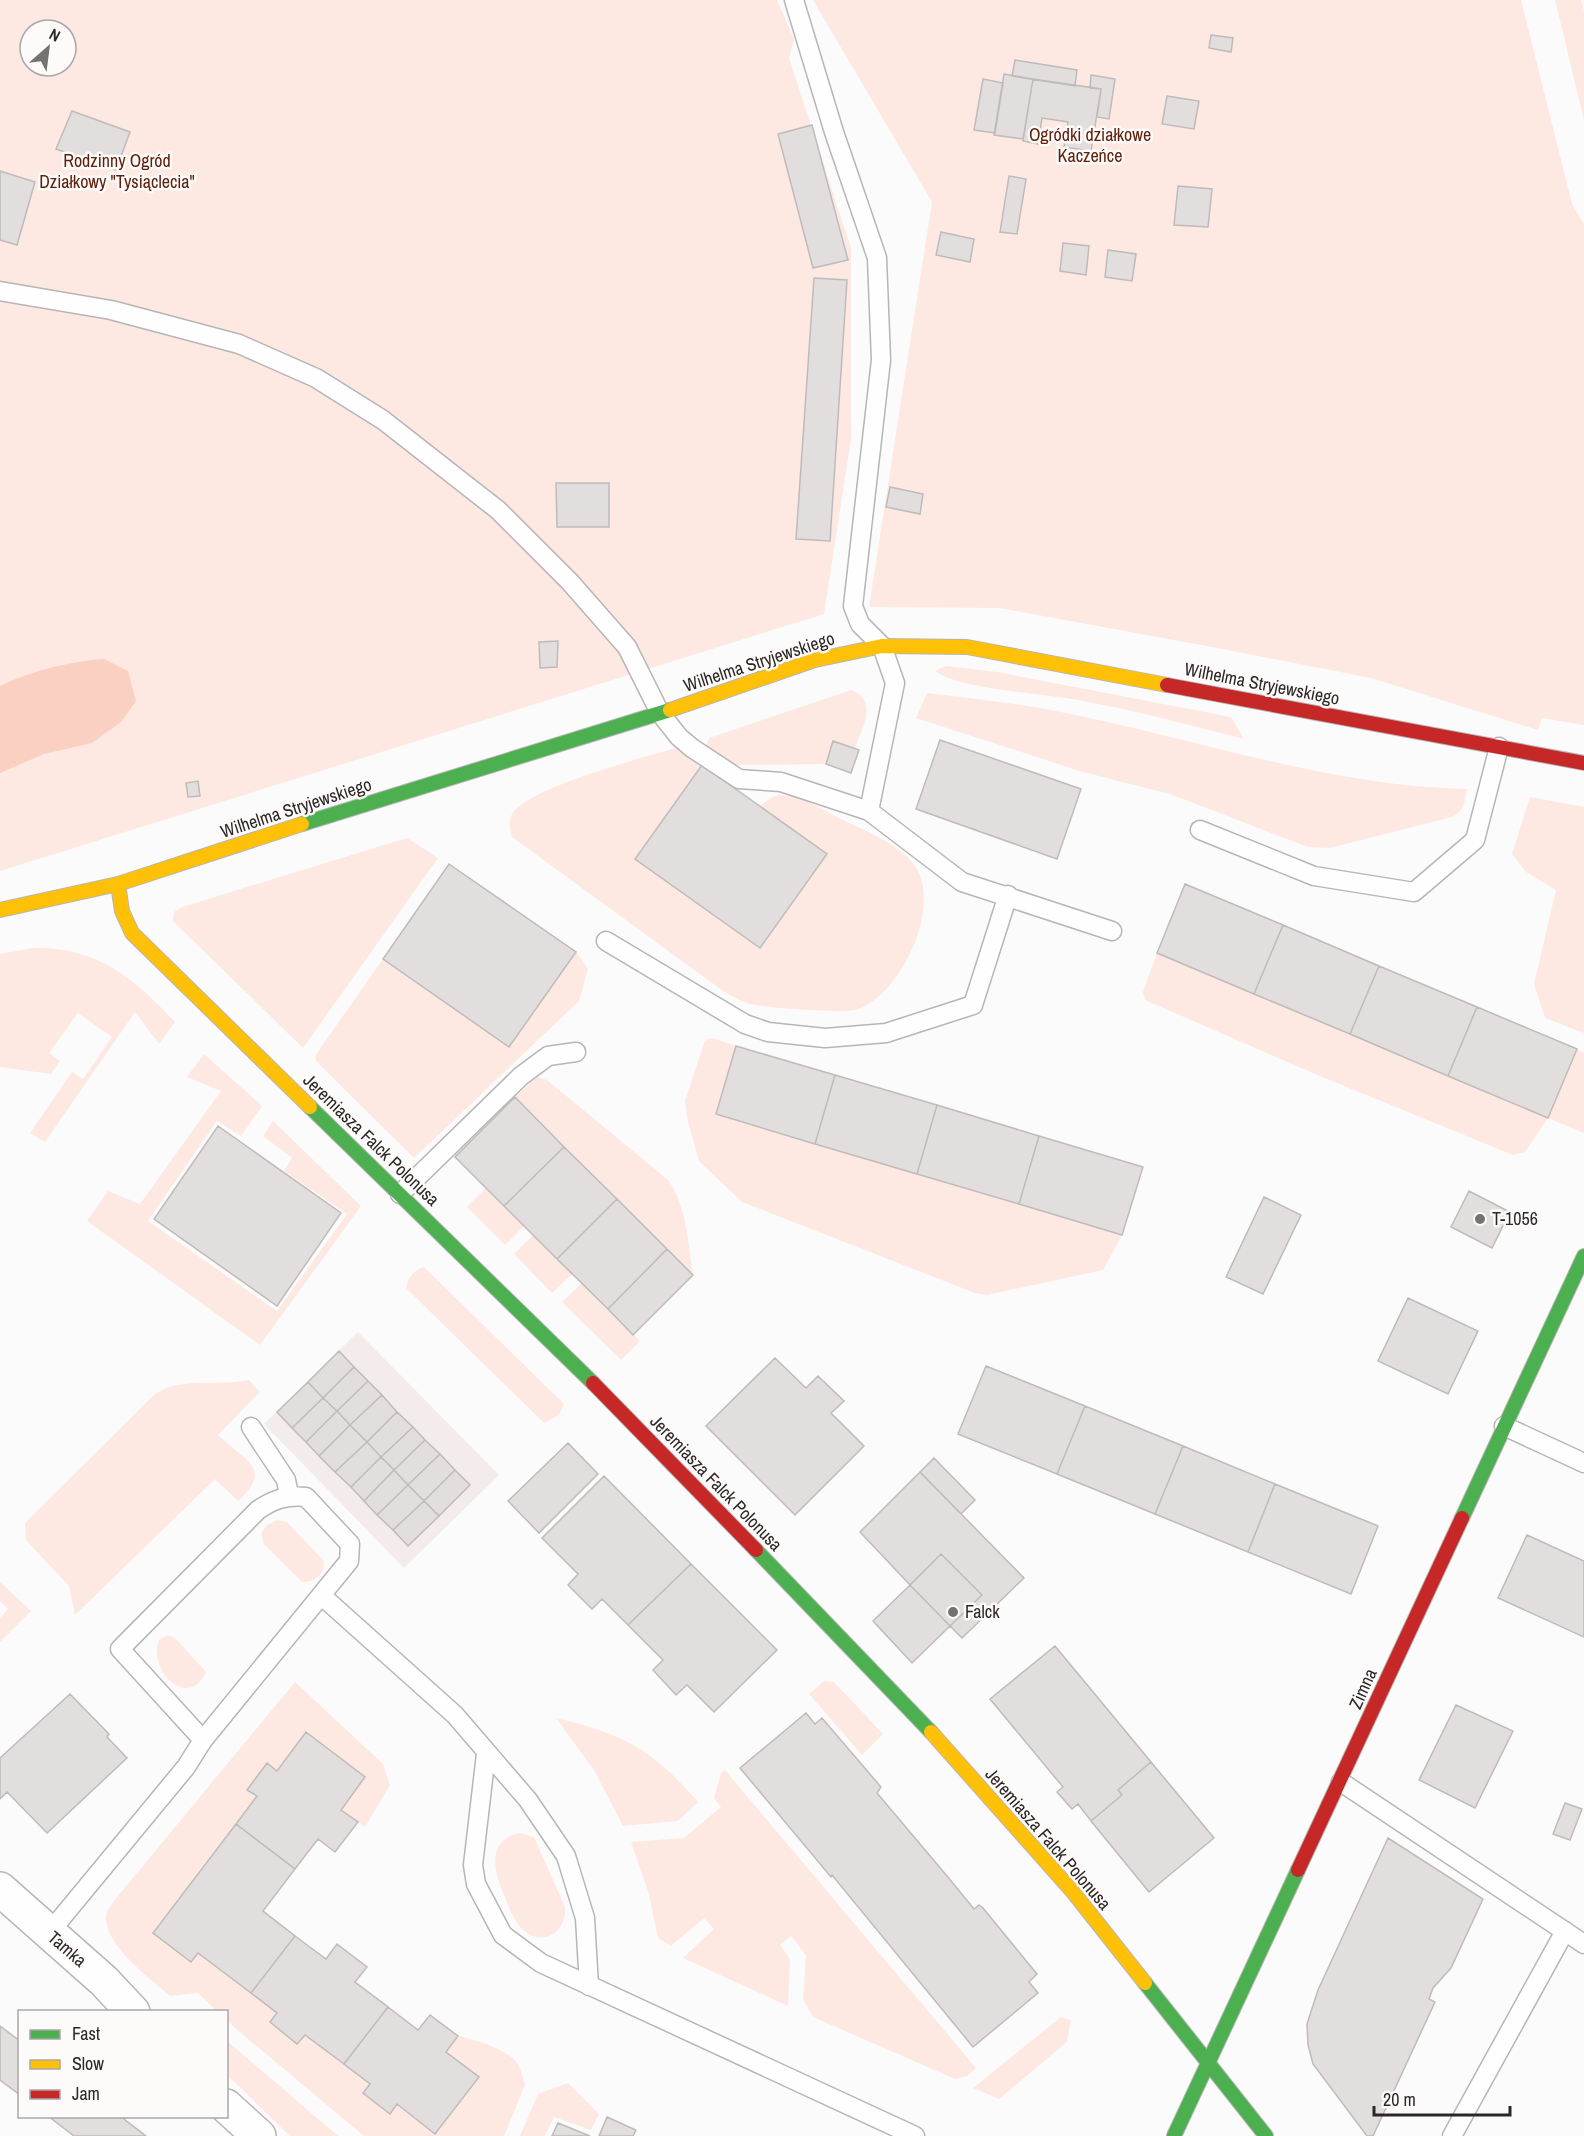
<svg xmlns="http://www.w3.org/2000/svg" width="1584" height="2136" font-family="'Archivo Narrow',sans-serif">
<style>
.built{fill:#f4ecea}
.green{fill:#fde8e2;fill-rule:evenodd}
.water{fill:#fad0c3}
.building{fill:#e1dedd;stroke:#bebbbb;stroke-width:1.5}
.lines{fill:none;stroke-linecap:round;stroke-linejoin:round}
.lane-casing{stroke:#b7b5b5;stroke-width:21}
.street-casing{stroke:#b7b5b5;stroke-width:36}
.fast-casing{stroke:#b7b5b5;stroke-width:16}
.slow-casing{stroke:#b7b5b5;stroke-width:16}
.jam-casing{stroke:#b7b5b5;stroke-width:16}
.lane{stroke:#fffefe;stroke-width:18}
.street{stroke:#fffefe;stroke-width:33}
.fast{stroke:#4caf50;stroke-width:14}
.slow{stroke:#ffc107;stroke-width:14}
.jam{stroke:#c62828;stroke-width:14}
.poi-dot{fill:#757271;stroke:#fdfbfa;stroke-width:2}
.labels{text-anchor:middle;stroke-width:5;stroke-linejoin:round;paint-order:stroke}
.park-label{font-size:18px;fill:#60210b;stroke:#fdfbfa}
.street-label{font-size:18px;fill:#2d2827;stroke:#fdfbfa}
.poi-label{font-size:18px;fill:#2d2827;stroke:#fdfbfa;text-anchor:start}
</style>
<rect width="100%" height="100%" fill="#fcfbfb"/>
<path class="built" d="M358,1332L499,1475L404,1568L264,1424Z"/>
<path class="green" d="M0,0H777L794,39L789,58L851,248V439L824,614L0,871ZM30,30H66V66H30Z
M813,0H1521L1572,204L1584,224V725L1542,718L1538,730L1371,678L1212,647L999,608L869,607L932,202Z
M1555,0H1581L1584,11V120Z
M946,666L997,672L1231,717L1244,739C1189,725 1134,710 1078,700C1043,693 961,690 935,671Z
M851,690C879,700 862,729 855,748L834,742L826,764L727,765L705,749L709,738Z
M927,693C967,698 1006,702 1045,709C1186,735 1323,786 1467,789C1464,803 1465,810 1452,817L1330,848L1308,847L1170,794L1083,772L916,718Z
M675,748L702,765L636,859L761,948L827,854L760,806C764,803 770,798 775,796C792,791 820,808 835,816C860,829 898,842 915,866C943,906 900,998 855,1010C841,1013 761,1008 746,1003C739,1000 732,996 726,993L512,837C510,829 508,822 512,814C527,788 642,758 675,748Z
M1530,797L1584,807V1033L1545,1018L1534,984L1556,890L1526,872L1512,854Z
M407,838L438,858L303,1048L173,921L174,912L182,907Z
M33,948C97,947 133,977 175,1022L159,1044L135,1012L45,1142L30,1133L72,1072L83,1079L112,1037L78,1013L49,1053L60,1061L51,1074L0,1067V954Z
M576,952L588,969L579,1001L414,1158L316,1061L315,1057L319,1050L383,959L509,1047Z
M1157,953L1548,1118L1577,1049L1584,1053V1133L1548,1118L1525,1152L1513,1155L1315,1074L1145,1000L1143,992Z
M713,1038L736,1046L716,1114L1122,1235L1103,1270L987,1295L975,1293L742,1202L699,1161L688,1122L685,1101L704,1043L708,1039Z
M204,1054L262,1106L241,1136L217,1121L148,1221L277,1311L347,1214L284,1171L292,1158L263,1136L273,1121L361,1206L260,1345L87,1221L108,1191L140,1204L221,1091L187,1077Z
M537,1077L547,1080L668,1180C687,1207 688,1243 693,1275L515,1097Z
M486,1188L524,1226L505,1245L467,1207Z
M533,1235L572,1274L552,1293L514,1254Z
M424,1267L564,1404L559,1415L544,1423L406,1288C409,1276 413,1271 424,1267Z
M582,1283L640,1341L621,1360L562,1302Z
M249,1380L260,1392L218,1435C245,1461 274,1468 238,1501L215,1479L75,1615L69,1586L26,1540L25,1523L155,1394C183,1376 217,1387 249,1380Z
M277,1520L287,1522L324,1561C324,1575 316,1582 302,1582L264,1544L261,1534L267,1525Z
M0,1582L31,1611L0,1642V1618L8,1609L0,1601Z
M167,1635L175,1638L206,1672C187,1712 147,1668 159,1640Z
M824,1681L834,1682L883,1734L862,1755L809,1694Z
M295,1682L383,1764L390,1785L365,1827L341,1810L365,1777L306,1732L277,1771L267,1764L248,1790L257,1796L153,1933L191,1962L198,1953L277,2013L270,2022L297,2043L305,2035L370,2084L363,2093L390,2113L397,2104L435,2134L479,2077L446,2052L458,2036C476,2040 509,2049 519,2066C522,2072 523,2079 525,2085L504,2136H364L234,2027L227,2020L226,2012L217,2011L198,1993L170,1996C151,1979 98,1941 107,1912C109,1907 114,1901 118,1896Z
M556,1718C624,1734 652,1749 698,1802L678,1821L623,1826L594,1770Z
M725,1770L976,2068L967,2076L955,2079L813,2017L803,1999L806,1955L791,1936L780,1945L790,1959L788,2006L683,1958L714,1929L704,1918L671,1946L658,1938L649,1894L631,1842L684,1838L721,1807L714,1798L721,1773Z
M520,1833L534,1837L565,1907C567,1931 544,1948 523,1930C514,1921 509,1908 505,1897C494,1873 485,1840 520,1833Z
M1061,2017L1071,2020L1067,2042L999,2099L973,2088Z
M226,2040L338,2136H290L227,2075Z
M568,2083L599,2114L591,2130L554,2117L545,2136H520L538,2094Z"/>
<path class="water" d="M104,659L128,671L136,701L121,722L92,743L44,754L0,773V686C34,670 67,662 104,659Z"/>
<path class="building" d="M1211,35L1233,38L1231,52L1209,48Z
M1015,60L1077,70L1075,86L1012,76Z
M1004,74L1033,79L1023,139L994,135Z
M1091,75L1115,79L1109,119L1097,117L1101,89L1090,88Z
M983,79L1003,83L995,133L974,130Z
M1033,79L1101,89L1091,151L1064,147L1068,122L1042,118L1038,144L1023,141Z
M1167,96L1199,101L1194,129L1162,124Z
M72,111L130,132L116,170L56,149Z
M812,125L848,260L813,268L778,134Z
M0,171L35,182L17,245L0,240Z
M1009,176L1026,179L1017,234L1000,232Z
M1178,186L1212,189L1208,227L1174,225Z
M941,232L974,239L970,262L936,255Z
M1063,243L1089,246L1086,275L1060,271Z
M1108,250L1136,254L1132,281L1105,277Z
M814,278L847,280L830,541L796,539Z
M556,483H609V527H557Z
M890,487L923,494L920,514L886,507Z
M558,641L557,667L540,668L539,642Z
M940,740L1081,789L1057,859L916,809Z
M833,741L859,750L851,773L826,764Z
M702,765L827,854L760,948L635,859Z
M198,781L200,796L188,797L186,783Z
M449,864L576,952L509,1047L383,959Z
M1185,884L1283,925L1254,994L1157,953Z
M1283,925L1379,966L1350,1034L1254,994Z
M1379,966L1477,1007L1448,1076L1350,1034Z
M1477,1007L1577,1049L1548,1118L1448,1076Z
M736,1046L835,1075L815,1144L716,1114Z
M835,1075L937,1105L917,1174L815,1144Z
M515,1097L564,1147L504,1206L455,1157Z
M937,1105L1039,1136L1019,1204L917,1174Z
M218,1126L341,1213L277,1306L154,1219Z
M1039,1136L1143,1167L1122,1235L1019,1204Z
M564,1147L617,1199L557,1259L504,1206Z
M1469,1191L1510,1212L1492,1248L1451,1227Z
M1264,1197L1301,1215L1263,1294L1226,1277Z
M617,1199L667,1249L608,1309L557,1259Z
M667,1249L693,1275L633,1335L608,1309Z
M1408,1298L1478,1331L1448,1394L1378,1361Z
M339,1351L354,1367L323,1398L308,1382Z
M775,1358L806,1388L818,1376L844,1401L831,1413L864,1446L795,1515L706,1426Z
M986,1366L1085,1406L1057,1474L958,1434Z
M354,1367L368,1381L337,1411L323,1398Z
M368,1381L382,1395L350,1425L337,1411Z
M308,1382L323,1398L292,1428L277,1412Z
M382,1395L397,1412L367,1442L350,1425Z
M323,1398L337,1411L306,1442L292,1428Z
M1085,1406L1183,1446L1155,1514L1057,1474Z
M337,1411L350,1425L319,1456L306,1442Z
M397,1412L413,1427L381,1457L367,1442Z
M350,1425L367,1442L335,1472L319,1456Z
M413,1427L425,1440L394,1470L381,1457Z
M425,1440L440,1454L408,1485L394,1470Z
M367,1442L381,1457L351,1487L335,1472Z
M568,1443L598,1474L539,1533L508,1501Z
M1183,1446L1275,1484L1248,1552L1155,1514Z
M440,1454L455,1470L424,1501L408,1485Z
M381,1457L394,1470L364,1501L351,1487Z
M934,1458L975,1500L961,1514L920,1472Z
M394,1470L408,1485L377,1515L364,1501Z
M455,1470L470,1485L439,1516L424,1501Z
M920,1472L1024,1578L962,1638L950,1626L982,1595L941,1554L910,1585L860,1532Z
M604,1476L691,1564L628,1625L602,1599L592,1609L568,1585L578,1574L542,1538Z
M1275,1484L1378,1526L1351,1594L1248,1552Z
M408,1485L424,1501L393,1530L377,1515Z
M424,1501L439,1516L408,1546L393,1530Z
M1527,1535L1584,1561V1637L1498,1598Z
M941,1554L982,1595L950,1626L910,1585Z
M691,1564L777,1650L714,1712L687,1685L676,1695L653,1670L663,1660L628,1625Z
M910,1585L950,1626L912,1663L873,1621Z
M1055,1646L1151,1762L1118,1790L1122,1795L1091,1821L1078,1804L1072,1809L1057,1792L1063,1787L990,1699Z
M70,1694L109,1734L107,1737L127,1758L47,1833L7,1792L0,1799V1758Z
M1456,1705L1513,1731L1475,1808L1419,1780Z
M806,1713L815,1724L822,1718L881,1787L877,1793L947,1876L974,1909L979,1905L983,1908L1037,1974L1029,1982L1038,1993L973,2047L832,1875L831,1877L740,1768Z
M306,1732L365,1777L341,1810L358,1822L335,1852L318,1839L295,1869L236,1824L257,1796L247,1790L267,1763L277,1771Z
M1151,1762L1214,1838L1149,1892L1091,1821L1122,1795L1118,1790Z
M1565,1803L1582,1809L1570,1840L1553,1834Z
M236,1824L295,1869L263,1911L295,1936L251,1993L198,1953L191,1962L153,1933Z
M1388,1838L1483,1899L1451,1968L1433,1988L1429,1999L1435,2002L1373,2136H1367L1313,2064L1308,2045L1307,2024L1318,1990Z
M295,1936L326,1959L337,1944L367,1967L355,1982L388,2007L344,2064L305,2035L297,2044L270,2022L277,2013L251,1993Z
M388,2007L418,2030L430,2015L458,2036L446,2052L479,2077L435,2134L397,2104L390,2114L363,2093L370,2084L344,2064Z
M0,2026L20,2041V2095L0,2080Z
M48,2116H120L146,2136H74Z
M607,2117L636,2130L633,2136H599Z
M558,2123L590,2136H552Z"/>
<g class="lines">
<g class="lane-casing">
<path id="lane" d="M794,0L834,132L877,258L881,360L853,606L860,624L882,646L895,683L869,811L962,882L1112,931
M0,291L111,310L239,344L316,378L383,420L498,510L570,582L627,647L660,713L679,737L692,748L739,779L781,782L869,811
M1200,830L1314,876L1414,892L1475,840L1499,747
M606,941L745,1024L768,1032L825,1038L886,1033L973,1005L1008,895
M400,1194L521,1076L548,1056L576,1052
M1504,1426L1584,1463
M251,1427L286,1480L289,1495
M322,1596L455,1715L528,1800L566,1856L585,1918L589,1986
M486,1754L473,1865L476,1884L503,1935L541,1963L915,2136
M1341,1782L1584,1944
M49,1933L186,1767L203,1740L349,1561L350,1544L306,1497C287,1495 274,1499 258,1510L120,1649L203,1740
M1452,2136L1565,1931"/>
</g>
<g class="street-casing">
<path id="street" d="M0,1889L104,1981L133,2012
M226,2106L259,2136"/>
</g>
<g class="fast-casing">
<path id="fast" d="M302,824L670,710
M310,1107L593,1383
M1462,1518L1584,1256
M756,1550L931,1732
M1145,1983L1266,2136
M1174,2136L1298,1870"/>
</g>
<g class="slow-casing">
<path id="slow" d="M670,710L815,660L882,646L967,647L1167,685
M118,884L122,911L132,933L310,1107
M0,910L118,884L302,824
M931,1732L1073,1892L1145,1983"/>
</g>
<g class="jam-casing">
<path id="jam" d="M1167,685L1584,763
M593,1383L756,1550
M1298,1870L1462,1518"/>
</g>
<use href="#lane" class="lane"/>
<use href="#street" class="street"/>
<use href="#fast" class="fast"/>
<use href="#slow" class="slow"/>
<use href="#jam" class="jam"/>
</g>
<g class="poi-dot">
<circle cx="1480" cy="1219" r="6"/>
<circle cx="953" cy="1612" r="6"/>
</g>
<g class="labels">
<g class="park-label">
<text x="1090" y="141">Ogródki działkowe<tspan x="1090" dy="21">Kaczeńce</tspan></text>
<text x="117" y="167">Rodzinny Ogród<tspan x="117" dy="21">Działkowy "Tysiąclecia"</tspan></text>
</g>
<g class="street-label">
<text transform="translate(759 662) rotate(-18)" y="6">Wilhelma Stryjewskiego</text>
<text transform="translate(1262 684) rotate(11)" y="6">Wilhelma Stryjewskiego</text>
<text transform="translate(296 808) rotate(-18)" y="6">Wilhelma Stryjewskiego</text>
<text transform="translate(371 1140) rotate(44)" y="6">Jeremiasza Falck Polonusa</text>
<text transform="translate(716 1483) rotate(46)" y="6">Jeremiasza Falck Polonusa</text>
<text transform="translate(1363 1689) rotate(-66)" y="6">Zimna</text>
<text transform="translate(1048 1839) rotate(49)" y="6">Jeremiasza Falck Polonusa</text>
<text transform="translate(67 1949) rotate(41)" y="6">Tamka</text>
</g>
<g class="poi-label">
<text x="1492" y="1225">T-1056</text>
<text x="965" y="1618">Falck</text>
</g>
</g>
<rect x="18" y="2010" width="210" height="108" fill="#fdfbfa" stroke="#aaa7a6" stroke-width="1.5"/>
<rect x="30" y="2030" width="30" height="9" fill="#4caf50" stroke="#aaa7a6" stroke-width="1.5"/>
<text x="72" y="2040" font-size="18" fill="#2d2827">Fast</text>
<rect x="30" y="2060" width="30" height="9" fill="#ffc107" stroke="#aaa7a6" stroke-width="1.5"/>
<text x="72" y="2070" font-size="18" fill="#2d2827">Slow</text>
<rect x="30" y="2090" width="30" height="9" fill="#c62828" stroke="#aaa7a6" stroke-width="1.5"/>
<text x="72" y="2100" font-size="18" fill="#2d2827">Jam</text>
<g transform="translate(48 48) rotate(28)"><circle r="28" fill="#fdfbfa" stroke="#aaa7a6" stroke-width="1.5"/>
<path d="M0-4.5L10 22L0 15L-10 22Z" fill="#757271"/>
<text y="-9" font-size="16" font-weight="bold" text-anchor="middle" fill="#2d2827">N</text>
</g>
<path d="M1374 2106v9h136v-9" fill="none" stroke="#2d2827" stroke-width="3"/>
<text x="1383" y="2106" font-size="18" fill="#2d2827" stroke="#fdfbfa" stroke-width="4.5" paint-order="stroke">20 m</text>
</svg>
